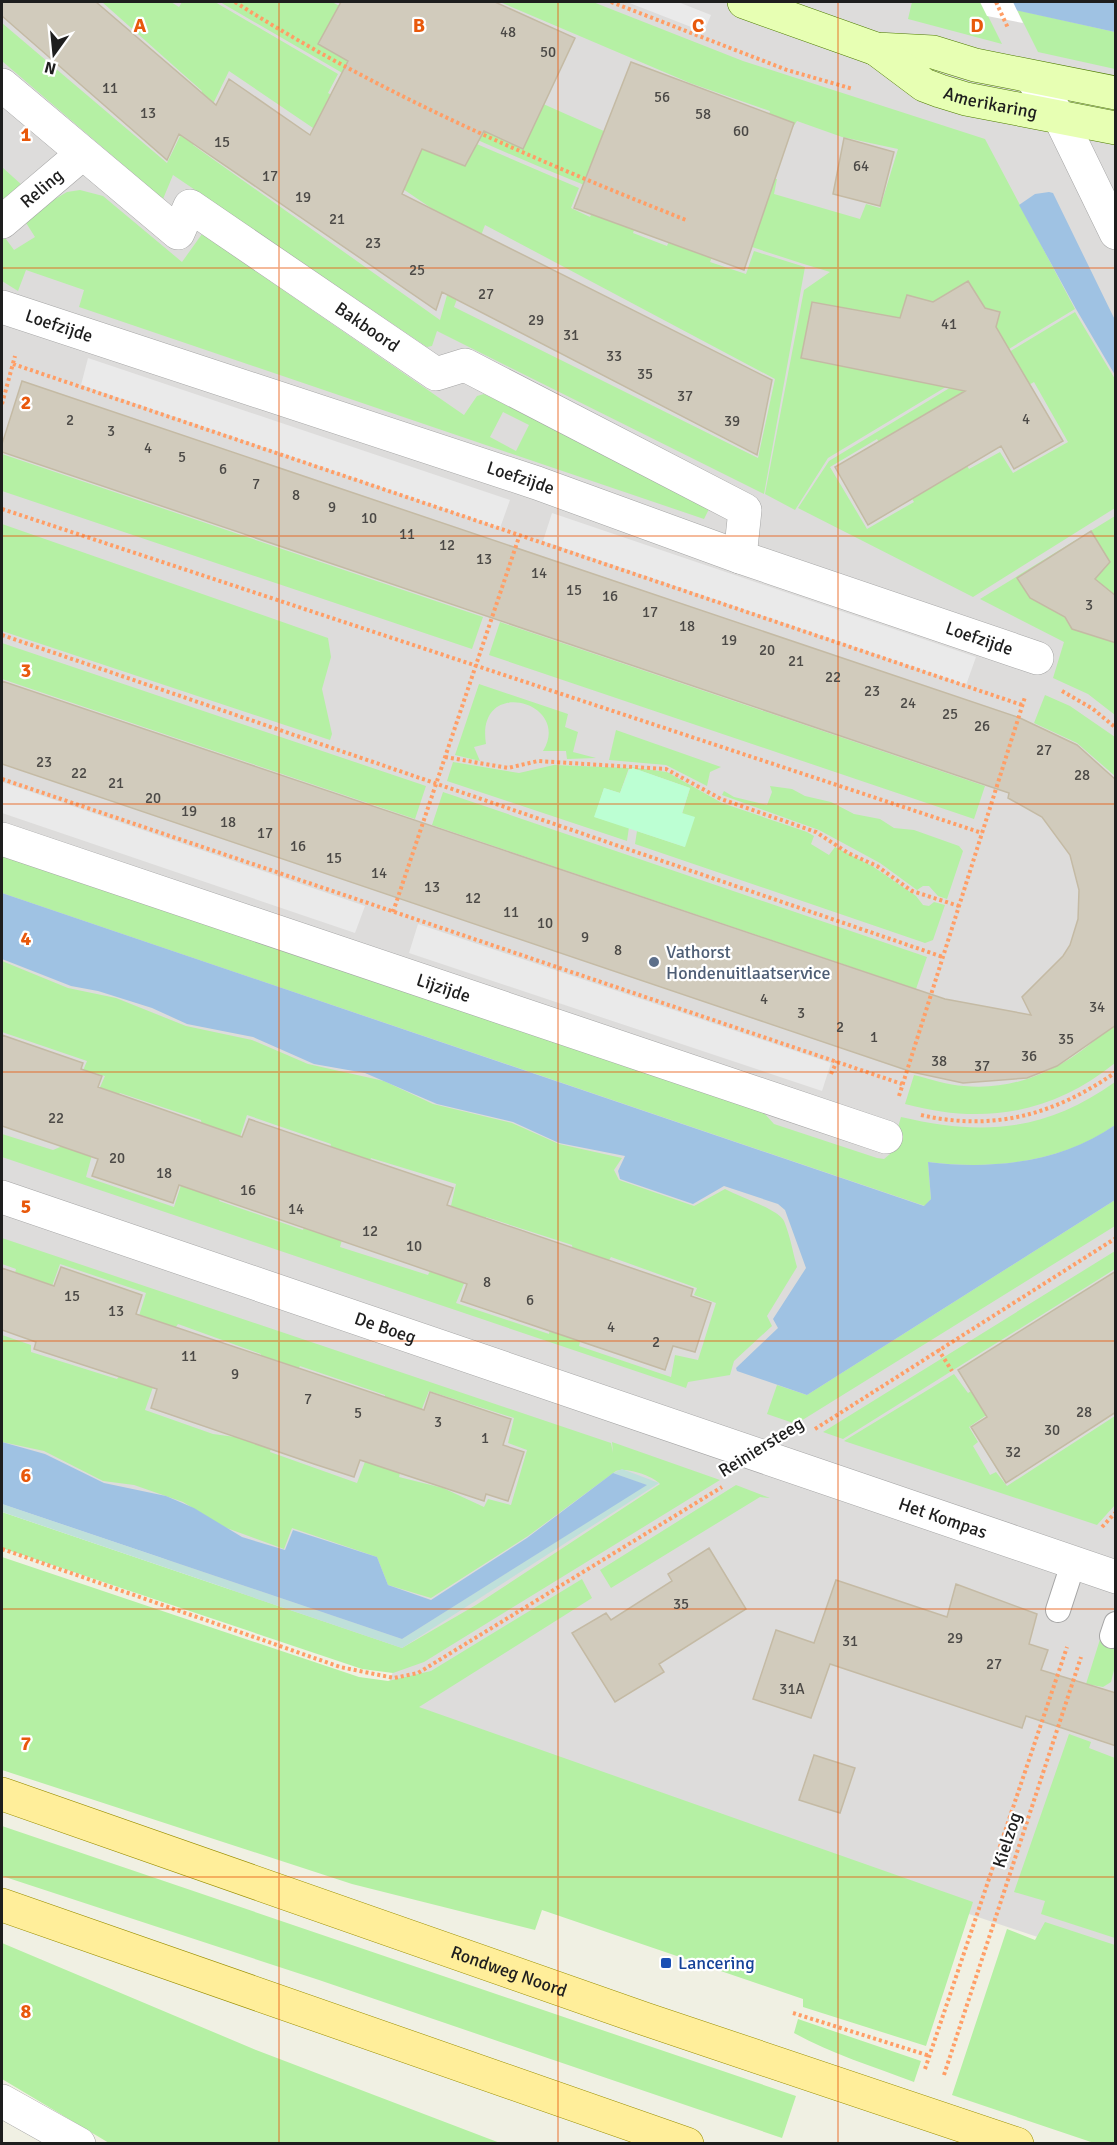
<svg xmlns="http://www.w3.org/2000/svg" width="1117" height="2145" font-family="Signika,sans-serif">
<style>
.residential{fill:#dddcdb}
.grass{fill:#b5f0a4;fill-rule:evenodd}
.wetland{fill:#bfe0da}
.park{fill:#bcffd3}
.parking{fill:#eaeaea}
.water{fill:#9fc2e3}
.pier{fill:#fff}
.building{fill:#d1cbbc;stroke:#c4baa4;stroke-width:1.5}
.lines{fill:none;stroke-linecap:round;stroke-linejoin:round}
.lane-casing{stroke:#a5a5a5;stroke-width:26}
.street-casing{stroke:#a5a5a5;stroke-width:34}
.secondary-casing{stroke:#4d7b00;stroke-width:34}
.primary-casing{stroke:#998f00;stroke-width:34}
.path{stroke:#ff9e66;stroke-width:4;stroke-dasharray:3 3;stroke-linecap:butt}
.lane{stroke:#fff;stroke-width:24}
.street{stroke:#fff;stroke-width:33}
.secondary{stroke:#e7ffb3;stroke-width:33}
.primary{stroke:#ffee9a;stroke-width:33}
.grid{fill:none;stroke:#e8590c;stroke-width:1.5;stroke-opacity:0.55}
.service-dot{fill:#5c6f8a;stroke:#fff;stroke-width:2}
.transit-dot{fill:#1a4fb4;stroke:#fff;stroke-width:2}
.labels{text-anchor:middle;stroke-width:4.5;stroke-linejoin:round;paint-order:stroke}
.number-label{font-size:15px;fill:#4b4946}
.street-label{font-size:18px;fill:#1e1e1e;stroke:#fff}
.service-label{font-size:18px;fill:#4e5e75;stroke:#fff;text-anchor:start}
.transit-label{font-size:18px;fill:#164399;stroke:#fff;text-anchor:start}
.grid-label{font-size:20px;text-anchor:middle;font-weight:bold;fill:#e8590c;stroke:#fff;stroke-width:4.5;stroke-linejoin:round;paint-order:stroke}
</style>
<rect width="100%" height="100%" fill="#f0f0e3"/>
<path class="residential" d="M2,2H1115V1963L377,1715L395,1666L2,1483Z"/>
<path class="grass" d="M102,2H171L179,7L182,2H215L338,74L328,93L359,110L370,89L220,2H332L427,52L624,140L777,179L774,194L860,219L866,204L880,208L898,149L842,137L797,121L791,130L764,133L770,111L690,83L500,2H593L743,61L985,139L1075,309L828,458L795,510L765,494L804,290L830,272C682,227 541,171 401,105L444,130L579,188L571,208L590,217L599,196L640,213L633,233L667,246L676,224L719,239L710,262L746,274L754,251L805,267L764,494L437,331L432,346L427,347L173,175L163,199L2,61V23L167,163L202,91ZM229,71L465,231L440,320L193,145ZM485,225L775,379L758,458L454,307Z
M912,2H981L1002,44L908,19Z
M1017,10L1115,32V69L1038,52Z
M2,167L23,186L2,199Z
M80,190L103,196L182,262L202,234L464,415L477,396L484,394L710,507L704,519L79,307L84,290L26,270L18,291L2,281L3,235L14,250L35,237L23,218L67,192ZM503,412L529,425L516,451L490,437Z
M1075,312L1115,379V508L973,597L798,508L829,461ZM1034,382L1068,442L1013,473L1000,452L969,469L951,439L978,414ZM877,439L914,502L867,529L830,467Z
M2,454L483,617L472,649L2,491Z
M1115,516V715L1088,694L1053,678L1064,642L980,599Z
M2,524L328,638L331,657L322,689L332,734L330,740L2,631Z
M500,622L985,786L974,819L489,655Z
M2,643L426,786L415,819L2,679Z
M479,684L568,714L565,727L578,732L573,752L596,758L567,759L566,751H543C573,702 475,675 486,744L474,747L480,761L455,755Z
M1045,695L1070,706L1115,737V776L1077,743L1034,723Z
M616,730L721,767L710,772L707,786L666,765L609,760Z
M453,762L519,773L554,765L629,768L620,793L604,788L595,817L629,827L627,841L447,781Z
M630,767L667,772L722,803L807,832L814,836L811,844L829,855L835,847L872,866L916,896L923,905L929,906L934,902L945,905L933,940L925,943L635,844L637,831L685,847L682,814L690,788Z
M770,786L792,789L805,796L831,802L854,814L880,819L894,828L914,830L959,846L963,851L947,899L938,896L929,886H923L917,890L880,863L819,830L722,795L724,791L734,797L767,805L772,792Z
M443,792L927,957L916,989L432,825Z
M2,855L764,1113L774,1124L877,1158L884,1159L890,1154L901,1117C982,1136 1045,1132 1115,1082V1125C1062,1163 992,1170 928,1162L931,1199L925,1206L2,893Z
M2,961L68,988L116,998L186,1026L252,1040L308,1064L384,1081L433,1104L512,1123L559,1144L622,1158L614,1170L619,1180L694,1206L725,1189C739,1197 778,1209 784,1221C790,1235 793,1253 797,1267L767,1316L772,1326L734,1361L730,1375L688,1382L686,1388L2,1157V1134L53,1150L65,1145L92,1155L86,1177L174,1207L182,1182L221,1195L219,1201L303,1230L305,1224L343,1236L340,1247L428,1275L431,1269L465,1281L456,1303L549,1334L553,1310L585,1322L579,1346L671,1377L675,1355L698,1360L716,1303L694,1295L697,1288L611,1257L606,1265L573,1252L572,1245L486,1217L484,1223L450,1210L456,1184L371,1158L360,1182L324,1171L331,1144L247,1115L239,1140L202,1128L201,1120L120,1093L115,1099L97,1094L105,1076L91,1072L84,1089L77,1085L87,1061L2,1032Z
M1115,1020V1063C1052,1114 983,1125 905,1104L914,1075C930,1079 948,1085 964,1086C1022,1092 1078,1062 1115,1020Z
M1115,1200V1226L796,1424L767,1414L777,1385L807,1395Z
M2,1238L611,1443L613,1453L612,1442L720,1480L424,1662L393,1673L362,1669L2,1548V1512L402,1648L476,1605L660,1484C653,1476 627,1467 616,1471L528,1536L431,1598L388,1585L377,1557L292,1528L284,1549L224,1527L183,1502L134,1485L103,1481L44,1451L2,1442V1335L31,1345V1352L117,1379L121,1374L153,1387L145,1410L213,1434L235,1437L244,1415L276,1427L270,1452L357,1483L366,1459L401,1469L399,1477L443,1488L484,1507L488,1499L511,1505L527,1450L508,1443L514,1418L429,1391L419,1416L384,1402L385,1395L300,1366L296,1372L260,1359L261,1354L178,1324L173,1331L138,1319L146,1293L60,1264L51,1289L14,1277L16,1269L2,1264Z
M1115,1251V1269L843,1439L823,1432Z
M1008,1368L1004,1403L969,1427L978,1442L973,1446L990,1475L996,1472L1007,1486L1115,1416V1505L1097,1525L844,1441L954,1374L968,1393Z
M736,1485L770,1498L760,1497L611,1588L600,1570Z
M2,1557L359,1677L388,1681L431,1671L582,1579L592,1598L419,1707L973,1902L926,2046L803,2007V1999L542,1910L535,1930L352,1884L2,1770Z
M1102,1633L1115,1639V1666L1111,1682L1103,1687L1086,1684Z
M1069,1734L1091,1742L1089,1748L1115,1758V1938L1041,1914L1045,1901L1014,1892Z
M2,1826L796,2096L782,2138L319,1980L2,1876Z
M1045,1922L1115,1945V2143H1094L952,2095L1007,1929L1035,1940Z
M2,1943L256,2050L500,2143H109L2,2079Z
M798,2019L921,2061L914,2082C872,2066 832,2054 794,2033Z"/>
<path class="wetland" d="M622,1469L659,1483L402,1648L2,1512V1504L402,1639L646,1485L613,1473Z"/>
<path class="park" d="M630,767L690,788L682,813L695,817L685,847L594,817L604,788L620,793Z"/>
<path class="parking" d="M627,2H678L711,15L704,32Z
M88,358L510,500L500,528L81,385Z
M552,513L976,657L966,685L543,541Z
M2,782L365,906L355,933L2,813Z
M418,924L831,1063L822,1091L409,953Z"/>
<path class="water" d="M978,2H1115V32Z
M1049,192L1053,193L1115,320V375L1076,309L1019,205L1035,194Z
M2,893L924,1206L931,1199L928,1162C991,1170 1061,1163 1115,1125V1200L807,1395L737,1371L736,1368L778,1328L773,1319L806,1268L785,1210L778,1204L724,1186L693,1204L620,1179L618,1171L625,1156L559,1143L513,1122L437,1104L365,1073L314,1064L253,1037L187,1024L152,1008L98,991L71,986L2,959Z
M2,1442L45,1454L104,1483L166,1496L194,1508L242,1537L285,1550L293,1530L377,1557L388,1585L431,1600L527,1538L613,1473L647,1485L402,1639L2,1504Z"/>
<path class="pier" d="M980,2H1013L1023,23L987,16Z"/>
<path class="building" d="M2,2H96L216,105L229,79L310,135L348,61L318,44L341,2H495L575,38L523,149L484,131L465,166L422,149L402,194L772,380L757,455L442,292L436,310L179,134L167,160L2,16Z
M631,62L794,123L744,270L574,208Z
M844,138L894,152L880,206L833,194Z
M968,281L985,308L1000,312L996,327L1063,441L1014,469L1001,446L868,525L835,467L965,391L801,358L812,302L900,318L907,295L933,302Z
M22,381L1020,718L1077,745L1116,780V1025L1057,1066L1027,1078L963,1083L912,1072L2,764V681L945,999L1031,1015L1022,997L1063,956L1070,945L1078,919L1079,890L1070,855L1042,817L1008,798L1009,793L2,452V444Z
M1091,531L1110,562L1095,579L1116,596V643L1072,629L1065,617L1030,598L1017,578Z
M2,1035L83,1063L81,1069L102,1076L98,1087L242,1137L249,1119L453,1188L447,1205L693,1289L691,1296L711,1303L695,1352L673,1346L665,1370L461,1301L467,1284L179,1185L173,1203L92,1176L98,1159L2,1126Z
M61,1267L142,1295L136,1314L424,1410L430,1392L511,1419L503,1445L524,1452L508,1501L486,1494L484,1501L360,1460L354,1477L314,1464L151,1408L157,1389L34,1349L36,1342L2,1330V1268L54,1286Z
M1116,1271V1412L1006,1483L971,1427L987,1417L958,1370Z
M709,1548L746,1609L659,1664L664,1672L615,1702L572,1633L606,1613L611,1620L672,1581L668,1574Z
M836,1580L947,1617L956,1584L1037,1614L1029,1644L1048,1650L1041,1670L1116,1693V1746L1026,1716L1022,1728L830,1664L811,1718L753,1699L776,1630L814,1643Z
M814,1755L855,1768L840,1813L799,1800Z"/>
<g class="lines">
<g class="lane-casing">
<path id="lane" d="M1058,1610L1074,1561
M1112,1636L1116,1624"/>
</g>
<g class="street-casing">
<g id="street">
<path d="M1031,77L1060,118L1116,233"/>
<path id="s1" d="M2,85L178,233L190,206L436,374L465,365L745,510L740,557"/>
<path id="s2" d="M2,222L82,154"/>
<path id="s3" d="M2,307L537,483L740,557L1037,658"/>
<path id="s4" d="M2,839L886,1137"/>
<path id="s5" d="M2,1197L1116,1577"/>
<path d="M2,2101L79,2144"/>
</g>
</g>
<g class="secondary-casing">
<g id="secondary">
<path d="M744,2L876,49L933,52L975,65L1116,93"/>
<path id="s6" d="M876,49L924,85L940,91L966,99L1116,128"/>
</g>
</g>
<g class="primary-casing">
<g id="primary">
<path id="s7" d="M2,1794L645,2019L1017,2144"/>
<path d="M2,1905L687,2144"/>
</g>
</g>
<path class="path" d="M235,2C376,92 530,158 686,220
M611,2L787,70L853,89
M996,2L1008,28
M13,364L1022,705
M2,404L15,356
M2,509L982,833
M2,635L943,957
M1062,691L1093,709L1116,728
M445,757L508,768L538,761L666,769L721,799L816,832L848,853L877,866L912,891L959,906
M2,779L902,1084
M393,912L519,537
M831,1074L837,1061
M899,1096L1025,697
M921,1115C994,1132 1056,1114 1116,1072
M938,1349L952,1371
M815,1429L1116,1238
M1102,1527L1116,1512
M2,1549L340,1667L394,1678L418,1673L722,1487
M793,2013L930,2056
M925,2069L1067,1647
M944,2075L1081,1657"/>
<use href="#lane" class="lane"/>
<use href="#street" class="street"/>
<use href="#secondary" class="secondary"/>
<use href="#primary" class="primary"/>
</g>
<path class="grid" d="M279,2V2144M558,2V2144M838,2V2144M2,268H1116M2,536H1116M2,804H1116M2,1072H1116M2,1341H1116M2,1609H1116M2,1877H1116"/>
<circle class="service-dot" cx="654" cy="962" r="6"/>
<rect class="transit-dot" x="660" y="1957" width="12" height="12" rx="3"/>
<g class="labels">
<g class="number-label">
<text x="508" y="37">48</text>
<text x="548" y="57">50</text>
<text x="110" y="93">11</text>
<text x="662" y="102">56</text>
<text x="148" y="118">13</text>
<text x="703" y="119">58</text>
<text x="741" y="136">60</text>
<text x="222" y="147">15</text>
<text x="861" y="171">64</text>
<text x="270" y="181">17</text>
<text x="303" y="202">19</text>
<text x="337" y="224">21</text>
<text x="373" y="248">23</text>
<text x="417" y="275">25</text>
<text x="486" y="299">27</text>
<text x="536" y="325">29</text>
<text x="949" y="329">41</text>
<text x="571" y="340">31</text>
<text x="614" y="361">33</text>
<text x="645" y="379">35</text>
<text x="685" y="401">37</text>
<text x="1026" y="424">4</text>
<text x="70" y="425">2</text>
<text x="732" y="426">39</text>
<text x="111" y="436">3</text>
<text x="148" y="453">4</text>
<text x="182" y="462">5</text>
<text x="223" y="474">6</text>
<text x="256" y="489">7</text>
<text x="296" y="500">8</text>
<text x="332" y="512">9</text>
<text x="369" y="523">10</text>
<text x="407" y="539">11</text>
<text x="447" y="550">12</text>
<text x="484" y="564">13</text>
<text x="539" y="578">14</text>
<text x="574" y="595">15</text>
<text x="610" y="601">16</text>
<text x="1089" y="610">3</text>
<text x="650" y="617">17</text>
<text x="687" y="631">18</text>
<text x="729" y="645">19</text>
<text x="767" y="655">20</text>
<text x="796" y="666">21</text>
<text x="833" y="682">22</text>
<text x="872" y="696">23</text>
<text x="908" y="708">24</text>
<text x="950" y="719">25</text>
<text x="982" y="731">26</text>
<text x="1044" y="755">27</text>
<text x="44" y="767">23</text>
<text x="79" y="778">22</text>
<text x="1082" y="780">28</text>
<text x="116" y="788">21</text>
<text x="153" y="803">20</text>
<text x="189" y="816">19</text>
<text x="228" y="827">18</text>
<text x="265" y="838">17</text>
<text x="298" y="851">16</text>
<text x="334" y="863">15</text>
<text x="379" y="878">14</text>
<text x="432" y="892">13</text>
<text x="473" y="903">12</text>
<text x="511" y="917">11</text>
<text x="545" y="928">10</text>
<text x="585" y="942">9</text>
<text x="618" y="955">8</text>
<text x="764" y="1004">4</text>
<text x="1097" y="1012">34</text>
<text x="801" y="1018">3</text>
<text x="840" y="1032">2</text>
<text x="874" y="1042">1</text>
<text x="1066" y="1044">35</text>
<text x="1029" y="1061">36</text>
<text x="939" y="1066">38</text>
<text x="982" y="1071">37</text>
<text x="56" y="1123">22</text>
<text x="117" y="1163">20</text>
<text x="164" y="1178">18</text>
<text x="248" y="1195">16</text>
<text x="296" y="1214">14</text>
<text x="370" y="1236">12</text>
<text x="414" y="1251">10</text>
<text x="487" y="1287">8</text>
<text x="72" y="1301">15</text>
<text x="530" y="1305">6</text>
<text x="116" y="1316">13</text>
<text x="611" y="1332">4</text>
<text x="656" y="1347">2</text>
<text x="189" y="1361">11</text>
<text x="235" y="1379">9</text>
<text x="308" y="1404">7</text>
<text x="1084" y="1417">28</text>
<text x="358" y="1418">5</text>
<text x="438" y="1427">3</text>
<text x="1052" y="1435">30</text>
<text x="485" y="1443">1</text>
<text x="1013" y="1457">32</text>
<text x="681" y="1609">35</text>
<text x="955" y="1643">29</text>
<text x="850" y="1646">31</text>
<text x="994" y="1669">27</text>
<text x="792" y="1694">31A</text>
</g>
<g class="street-label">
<text dy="6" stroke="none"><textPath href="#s6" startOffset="129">Amerikaring</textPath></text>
<text dy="6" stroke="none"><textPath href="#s2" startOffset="52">Reling</textPath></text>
<text dy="6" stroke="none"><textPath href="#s3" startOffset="60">Loefzijde</textPath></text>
<text dy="6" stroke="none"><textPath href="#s1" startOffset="474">Bakboord</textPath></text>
<text dy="6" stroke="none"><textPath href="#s3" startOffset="546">Loefzijde</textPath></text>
<text dy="6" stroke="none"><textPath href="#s3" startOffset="1032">Loefzijde</textPath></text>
<text dy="6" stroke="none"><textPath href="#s4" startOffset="466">Lijzijde</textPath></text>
<text dy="6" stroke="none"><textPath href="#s5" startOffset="405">De Boeg</textPath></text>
<text transform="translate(761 1447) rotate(-32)" y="6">Reiniersteeg</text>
<text dy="6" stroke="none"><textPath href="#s5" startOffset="994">Het Kompas</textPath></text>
<text transform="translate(1007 1840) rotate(-72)" y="6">Kielzog</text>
<text dy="6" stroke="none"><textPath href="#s7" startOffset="537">Rondweg Noord</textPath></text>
</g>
<g class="service-label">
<text x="666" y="958">Vathorst<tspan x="666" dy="21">Hondenuitlaatservice</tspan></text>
</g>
<g class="transit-label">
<text x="678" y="1969">Lancering</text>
</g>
</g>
<g class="grid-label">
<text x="140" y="32">A</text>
<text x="419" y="32">B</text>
<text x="698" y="32">C</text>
<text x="977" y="32">D</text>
<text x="26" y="141">1</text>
<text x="26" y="409">2</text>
<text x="26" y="677">3</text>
<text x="26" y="945">4</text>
<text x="26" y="1213">5</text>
<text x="26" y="1482">6</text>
<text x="26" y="1750">7</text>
<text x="26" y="2018">8</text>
</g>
<rect width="1117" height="2145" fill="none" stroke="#1e1e1e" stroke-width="6"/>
<g transform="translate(54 54) rotate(195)" stroke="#ffffff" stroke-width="4.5" paint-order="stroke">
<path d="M0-4.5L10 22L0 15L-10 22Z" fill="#1e1e1e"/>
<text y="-9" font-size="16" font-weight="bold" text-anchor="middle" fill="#1e1e1e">N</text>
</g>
</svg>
